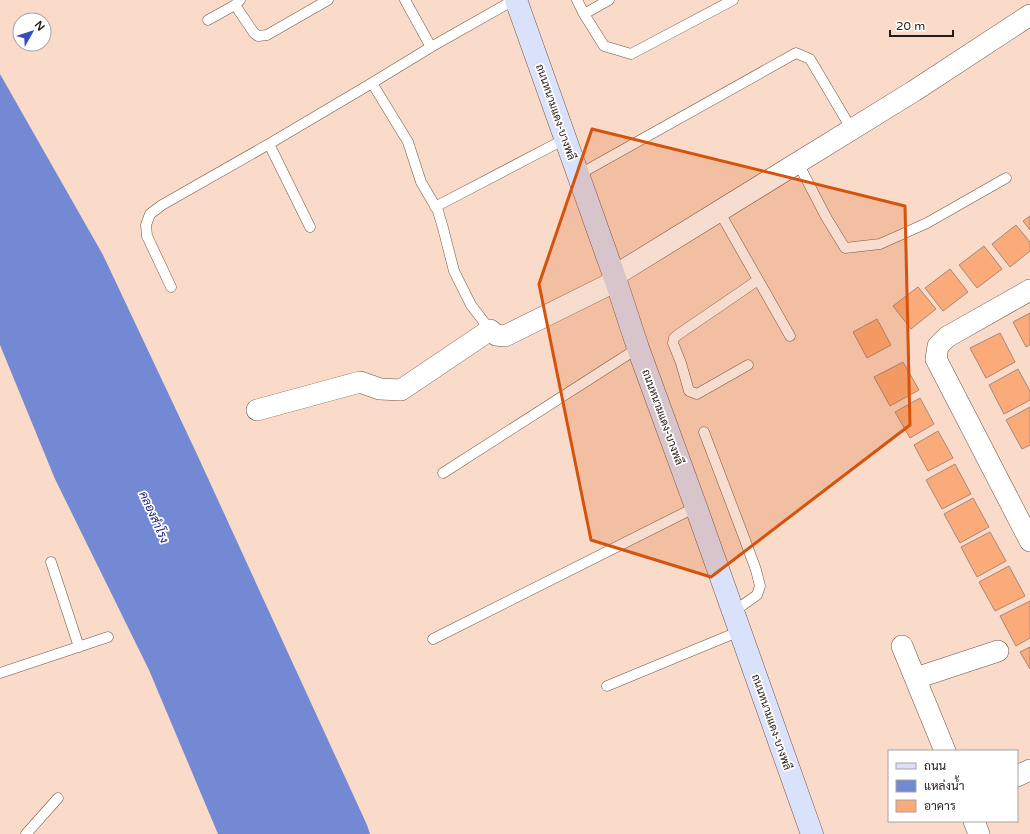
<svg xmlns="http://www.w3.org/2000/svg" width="1030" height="834" font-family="'Varela Round',Sarabun,sans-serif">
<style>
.water{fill:#7389d3}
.building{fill:#fbaa7a;stroke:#a68878}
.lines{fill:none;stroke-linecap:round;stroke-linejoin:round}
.lane-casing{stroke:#705545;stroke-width:11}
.street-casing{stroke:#705545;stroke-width:22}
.secondary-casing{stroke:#705545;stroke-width:23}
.lane{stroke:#fff;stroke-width:10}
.street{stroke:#fff;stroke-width:21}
.secondary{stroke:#dae1fa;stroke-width:22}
.marked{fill:#d4530d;fill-opacity:0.2;stroke:#d4530d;stroke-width:3;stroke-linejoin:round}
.labels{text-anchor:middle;stroke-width:3.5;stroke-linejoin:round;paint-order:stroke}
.street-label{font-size:11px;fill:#251a14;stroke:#fff}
.water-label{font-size:12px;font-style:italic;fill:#1c257c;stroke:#fff}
</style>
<rect width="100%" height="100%" fill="#fadac8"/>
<path class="water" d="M0,74L103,255L195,450L367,825L370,834H218L149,670L55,479L0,345Z"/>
<path class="building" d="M1030,216V230L1023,221Z
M1016,225L1030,242V251L1010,267L992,244Z
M984,246L1002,269L977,288L959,265Z
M950,269L968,292L943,311L925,288Z
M918,287L936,309L911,329L893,306Z
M1030,313V345L1026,347L1013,322Z
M877,319L891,345L867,358L853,332Z
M1000,333L1015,362L986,378L970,348Z
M903,362L919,390L890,406L874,377Z
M1018,369L1030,391V400L1004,414L989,385Z
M920,398L934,424L910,438L895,412Z
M1030,407V445L1022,449L1006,420Z
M938,431L953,458L928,471L914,445Z
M955,464L971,494L942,509L926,480Z
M973,498L989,527L960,543L944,514Z
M990,532L1006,561L977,577L961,547Z
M1009,566L1025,596L995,611L979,582Z
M1030,601V638L1016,646L1000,616Z
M1030,647V669L1020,652Z"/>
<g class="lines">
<g class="lane-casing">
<path id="lane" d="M405,0L431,47
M577,0L584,14L604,46L631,54L733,0
M235,5L254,33L258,36L267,35L328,0
M584,14L609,0
M208,20L235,5L240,0
M372,83L408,142L421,182L438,211L443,228L454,271L471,305L490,330
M269,144L310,227
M798,163L826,217L845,248L880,244L927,223L1006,178
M578,175L796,53L810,59L829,91L852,130
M435,207L565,139
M719,211L790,336
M171,287L147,236L146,225L150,214L162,205L269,144L372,83L431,47L514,0
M748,365L697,394L689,391L681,363L673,343L674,338L679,334L758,280
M704,432L745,540L756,570L760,586L757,595L733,612
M443,473L638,348
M51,562L79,647
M433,639L696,507
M0,673L108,637
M607,686L740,631
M26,834L58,798"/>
</g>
<g class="street-casing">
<path id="street" d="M614,276L914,91L1030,15
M1030,290L947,337L938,346L936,359L1030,541
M257,410L360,382L380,389L401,390L490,330L496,335L505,336L616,281
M902,646L945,751
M916,678L998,651
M1017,776L1030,770
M974,821L979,834"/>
</g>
<g class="secondary-casing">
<path id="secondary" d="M516,0L616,281L638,348L696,507L812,834"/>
</g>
<use href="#lane" class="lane"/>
<use href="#street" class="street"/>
<use href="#secondary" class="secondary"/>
</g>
<path class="marked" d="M592,129L905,206L910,425L711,577L591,540L539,284Z"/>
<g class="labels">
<g class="street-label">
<text transform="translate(556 112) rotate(71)" y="4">ถนนหนามแดง-บางพลี</text>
<text transform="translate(663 417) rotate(70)" y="4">ถนนหนามแดง-บางพลี</text>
<text transform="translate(772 722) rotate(71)" y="4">ถนนหนามแดง-บางพลี</text>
</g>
<g class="water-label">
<text transform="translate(154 517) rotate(66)" y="4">คลองสำโรง</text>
</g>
</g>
<rect x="888" y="750" width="130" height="72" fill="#ffffff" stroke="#a8a3a1"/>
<rect x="896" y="763" width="20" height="6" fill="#dae1fa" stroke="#a8a3a1"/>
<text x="924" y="770" font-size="12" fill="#251a14">ถนน</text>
<rect x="896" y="780" width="20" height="12" fill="#7389d3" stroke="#a8a3a1"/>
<text x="924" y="790" font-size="12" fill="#251a14">แหล่งน้ำ</text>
<rect x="896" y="800" width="20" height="12" fill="#fbaa7a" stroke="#a8a3a1"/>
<text x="924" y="810" font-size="12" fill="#251a14">อาคาร</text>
<g transform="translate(32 32) rotate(51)"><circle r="19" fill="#ffffff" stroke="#a8a3a1"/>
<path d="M0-3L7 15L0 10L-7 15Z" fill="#384bbd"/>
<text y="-6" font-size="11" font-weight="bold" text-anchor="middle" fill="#251a14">N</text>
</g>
<path d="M890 30v6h63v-6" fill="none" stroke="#251a14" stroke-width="2"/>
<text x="896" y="30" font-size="12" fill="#251a14" stroke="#ffffff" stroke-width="3" paint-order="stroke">20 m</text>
</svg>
